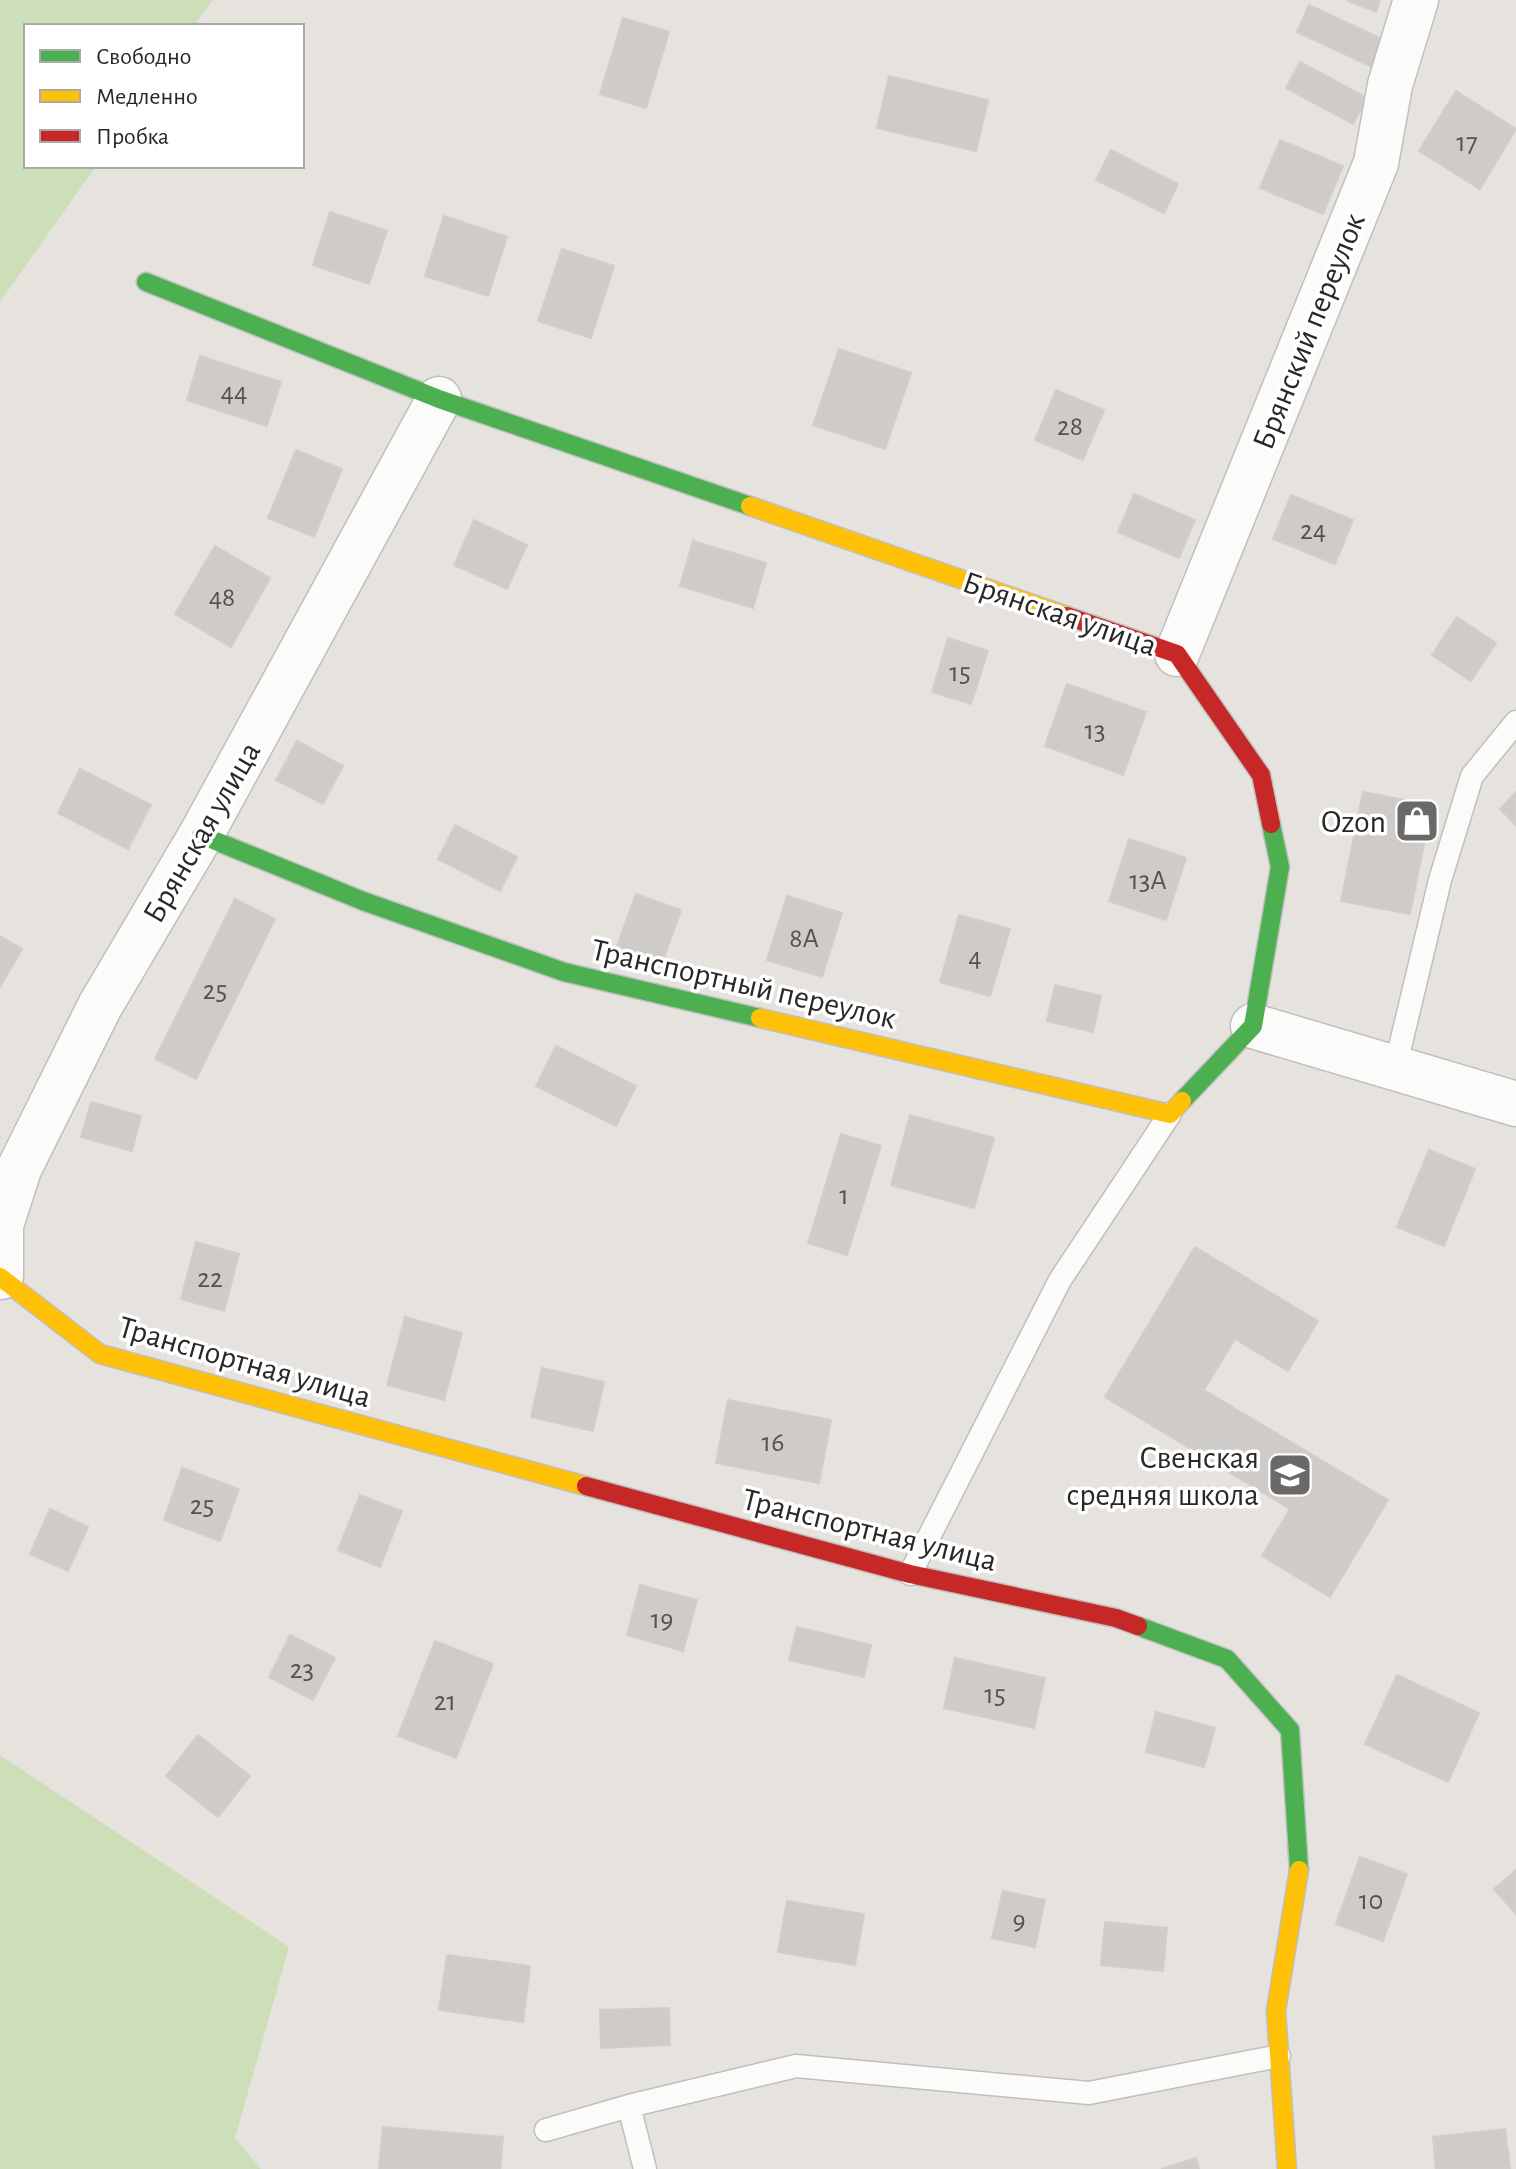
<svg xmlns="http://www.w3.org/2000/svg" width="1516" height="2169" font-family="'Alegreya Sans',sans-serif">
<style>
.green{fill:#ccdfb9}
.building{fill:#cecbc8;stroke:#d1ceca;stroke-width:2}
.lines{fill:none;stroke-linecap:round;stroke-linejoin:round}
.lane-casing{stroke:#c0bfbf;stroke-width:25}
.street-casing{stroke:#c0bfbf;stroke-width:47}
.fast-casing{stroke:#c0bfbf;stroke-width:21}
.slow-casing{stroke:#c0bfbf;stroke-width:21}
.jam-casing{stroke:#c0bfbf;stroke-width:21}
.lane{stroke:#fbfbfa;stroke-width:22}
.street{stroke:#fbfbfa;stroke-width:44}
.fast{stroke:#4caf50;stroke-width:18}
.slow{stroke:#ffc107;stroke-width:18}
.jam{stroke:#c62828;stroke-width:18}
.labels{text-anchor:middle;stroke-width:7;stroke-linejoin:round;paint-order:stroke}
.number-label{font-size:28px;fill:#525251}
.street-label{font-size:32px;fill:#282828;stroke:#fff}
.poi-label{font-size:32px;fill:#282828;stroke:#fff;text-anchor:end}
</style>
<rect width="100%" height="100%" fill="#e6e2de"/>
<path class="green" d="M0,0H213L194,26H26V166H96L0,302Z
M0,1755L289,1947L235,2138L261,2169H0Z"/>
<path class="building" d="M1346,0H1380L1376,12Z
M1309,5L1384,40L1372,67L1297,32Z
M623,18L669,32L646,108L600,94Z
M1300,62L1367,98L1353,124L1286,88Z
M889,76L988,100L976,151L877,128Z
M1456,91L1516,129L1480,189L1419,151Z
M1280,140L1343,166L1323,214L1260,188Z
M1111,150L1178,184L1164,213L1096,180Z
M330,212L387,231L369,284L313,265Z
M444,216L507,237L488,296L425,276Z
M562,249L614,266L591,338L538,321Z
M839,349L911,373L885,449L813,425Z
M200,356L281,382L267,426L187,400Z
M1056,390L1104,410L1083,460L1035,440Z
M296,450L342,469L314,537L268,518Z
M1134,494L1195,520L1179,558L1118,532Z
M1291,495L1353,520L1335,564L1273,539Z
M474,520L527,545L507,589L454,565Z
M693,541L766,563L753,608L680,586Z
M215,546L270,578L231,647L175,614Z
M1457,617L1496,643L1471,681L1432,655Z
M948,638L988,651L971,704L932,692Z
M1067,684L1146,712L1123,775L1045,746Z
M297,741L343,766L323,804L276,780Z
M80,769L151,805L128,849L58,813Z
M1363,792L1432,805L1410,914L1341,901Z
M1516,792V825L1500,809Z
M455,825L517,857L500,891L438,859Z
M1129,839L1186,858L1166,920L1109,901Z
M636,894L681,910L662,963L617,946Z
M787,896L842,913L822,977L767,960Z
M235,899L275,919L196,1079L155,1059Z
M959,915L1010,929L990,996L940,982Z
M0,936L22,949L0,987Z
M1055,985L1101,996L1093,1032L1047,1021Z
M556,1046L636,1086L616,1126L536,1086Z
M91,1102L141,1116L132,1151L81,1137Z
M910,1115L994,1138L974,1208L891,1185Z
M841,1134L881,1146L847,1255L808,1243Z
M1429,1150L1475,1169L1444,1246L1397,1227Z
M196,1242L239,1254L224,1311L181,1299Z
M1195,1247L1318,1321L1288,1371L1235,1339L1204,1390L1388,1500L1330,1597L1262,1556L1290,1509L1105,1397Z
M405,1317L462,1333L444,1400L387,1385Z
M542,1368L604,1382L593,1431L531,1417Z
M728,1400L831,1420L819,1483L716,1463Z
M182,1468L239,1489L220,1541L164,1520Z
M360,1495L402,1511L380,1567L338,1550Z
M50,1509L88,1527L68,1571L30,1554Z
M640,1585L697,1600L683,1651L627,1635Z
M797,1627L871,1645L864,1677L789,1660Z
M290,1635L335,1658L313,1700L269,1677Z
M435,1641L493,1664L456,1758L398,1736Z
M955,1658L1045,1678L1034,1728L944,1708Z
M1397,1675L1479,1713L1448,1782L1365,1744Z
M1156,1712L1215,1728L1204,1767L1146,1752Z
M198,1735L250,1776L218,1817L166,1776Z
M1360,1857L1407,1874L1383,1941L1336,1924Z
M1516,1870V1914L1494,1889Z
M1003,1891L1045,1900L1035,1947L992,1938Z
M787,1901L864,1914L855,1965L778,1952Z
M1105,1922L1167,1928L1163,1971L1101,1965Z
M447,1955L530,1966L523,2022L439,2010Z
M669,2008L670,2045L601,2048L600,2010Z
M383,2127L503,2137L500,2169H379Z
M1505,2129L1510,2169H1436L1433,2137Z
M1196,2158L1199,2169H1161Z"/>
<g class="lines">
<g class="lane-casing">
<path id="lane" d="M1395,1068L1440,880L1472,776L1516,722
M910,1574L1060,1280L1170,1114
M629,2106L645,2169
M546,2130L629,2106L796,2066L1089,2093L1279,2056"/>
</g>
<g class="street-casing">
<path id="street" d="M1177,654L1376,163L1390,85L1416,0
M1253,1026L1516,1104
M1,1277V1225L19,1169L100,1006L201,835L439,399"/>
</g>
<g class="fast-casing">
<path id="fast" d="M146,282L439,399L750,506
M201,835L363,901L564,972L760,1018
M1182,1101L1253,1026L1280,867L1271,824
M1138,1626L1227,1659L1290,1730L1299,1870"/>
</g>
<g class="slow-casing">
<path id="slow" d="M750,506L1067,616
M760,1018L1170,1114L1182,1101
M0,1277L100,1354L586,1486
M1287,2169L1276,2011L1299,1870"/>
</g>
<g class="jam-casing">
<path id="jam" d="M1067,616L1177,654L1261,775L1271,824
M586,1486L910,1574L1116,1618L1138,1626"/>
</g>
<use href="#lane" class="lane"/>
<use href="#street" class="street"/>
<use href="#fast" class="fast"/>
<use href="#slow" class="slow"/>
<use href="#jam" class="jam"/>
</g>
<defs>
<g id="shop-square" transform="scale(2.3)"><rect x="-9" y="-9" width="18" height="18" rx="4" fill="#6a6968" stroke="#fff"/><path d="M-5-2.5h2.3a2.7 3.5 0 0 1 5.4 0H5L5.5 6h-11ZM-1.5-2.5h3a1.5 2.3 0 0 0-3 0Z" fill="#fff"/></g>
<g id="school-square" transform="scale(2.3)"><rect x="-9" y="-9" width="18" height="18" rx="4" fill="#6a6968" stroke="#fff"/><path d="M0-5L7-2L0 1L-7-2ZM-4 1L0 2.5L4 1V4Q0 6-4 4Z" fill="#fff"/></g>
</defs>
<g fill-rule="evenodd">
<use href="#shop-square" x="1417" y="821"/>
<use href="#school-square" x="1290" y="1475"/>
</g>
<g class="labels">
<g class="number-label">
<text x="1467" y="151">17</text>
<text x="234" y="401">44</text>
<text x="1070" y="435">28</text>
<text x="1313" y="539">24</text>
<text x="222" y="606">48</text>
<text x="960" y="681">15</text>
<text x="1095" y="739">13</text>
<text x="1148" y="889">13А</text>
<text x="804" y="947">8А</text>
<text x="975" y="966">4</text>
<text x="215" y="999">25</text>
<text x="844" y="1204">1</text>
<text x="210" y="1287">22</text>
<text x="773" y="1451">16</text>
<text x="202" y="1514">25</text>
<text x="662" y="1628">19</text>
<text x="302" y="1678">23</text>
<text x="995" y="1703">15</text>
<text x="445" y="1710">21</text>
<text x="1371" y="1909">10</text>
<text x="1019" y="1929">9</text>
</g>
<g class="street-label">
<text transform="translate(1308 331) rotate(-68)" y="11">Брянский переулок</text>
<text transform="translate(1060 613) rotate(19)" y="11">Брянская улица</text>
<text transform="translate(201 832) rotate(-60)" y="11">Брянская улица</text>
<text transform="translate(744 983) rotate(13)" y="11">Транспортный переулок</text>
<text transform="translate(245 1361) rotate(16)" y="11">Транспортная улица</text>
<text transform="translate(870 1529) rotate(14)" y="11">Транспортная улица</text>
</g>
<g class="poi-label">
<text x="1386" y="832">Ozon</text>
<text x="1259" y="1468">Свенская<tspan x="1259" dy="37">средняя школа</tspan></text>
</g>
</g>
<rect x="24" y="24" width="280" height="144" fill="#ffffff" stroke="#a9a9a9" stroke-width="2"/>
<rect x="40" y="50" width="40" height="12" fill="#4caf50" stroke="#a9a9a9" stroke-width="2"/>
<text x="96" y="64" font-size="24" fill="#282828">Свободно</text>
<rect x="40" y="90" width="40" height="12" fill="#ffc107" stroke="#a9a9a9" stroke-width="2"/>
<text x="96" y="104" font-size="24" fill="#282828">Медленно</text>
<rect x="40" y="130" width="40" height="12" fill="#c62828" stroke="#a9a9a9" stroke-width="2"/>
<text x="96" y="144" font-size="24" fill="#282828">Пробка</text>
</svg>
